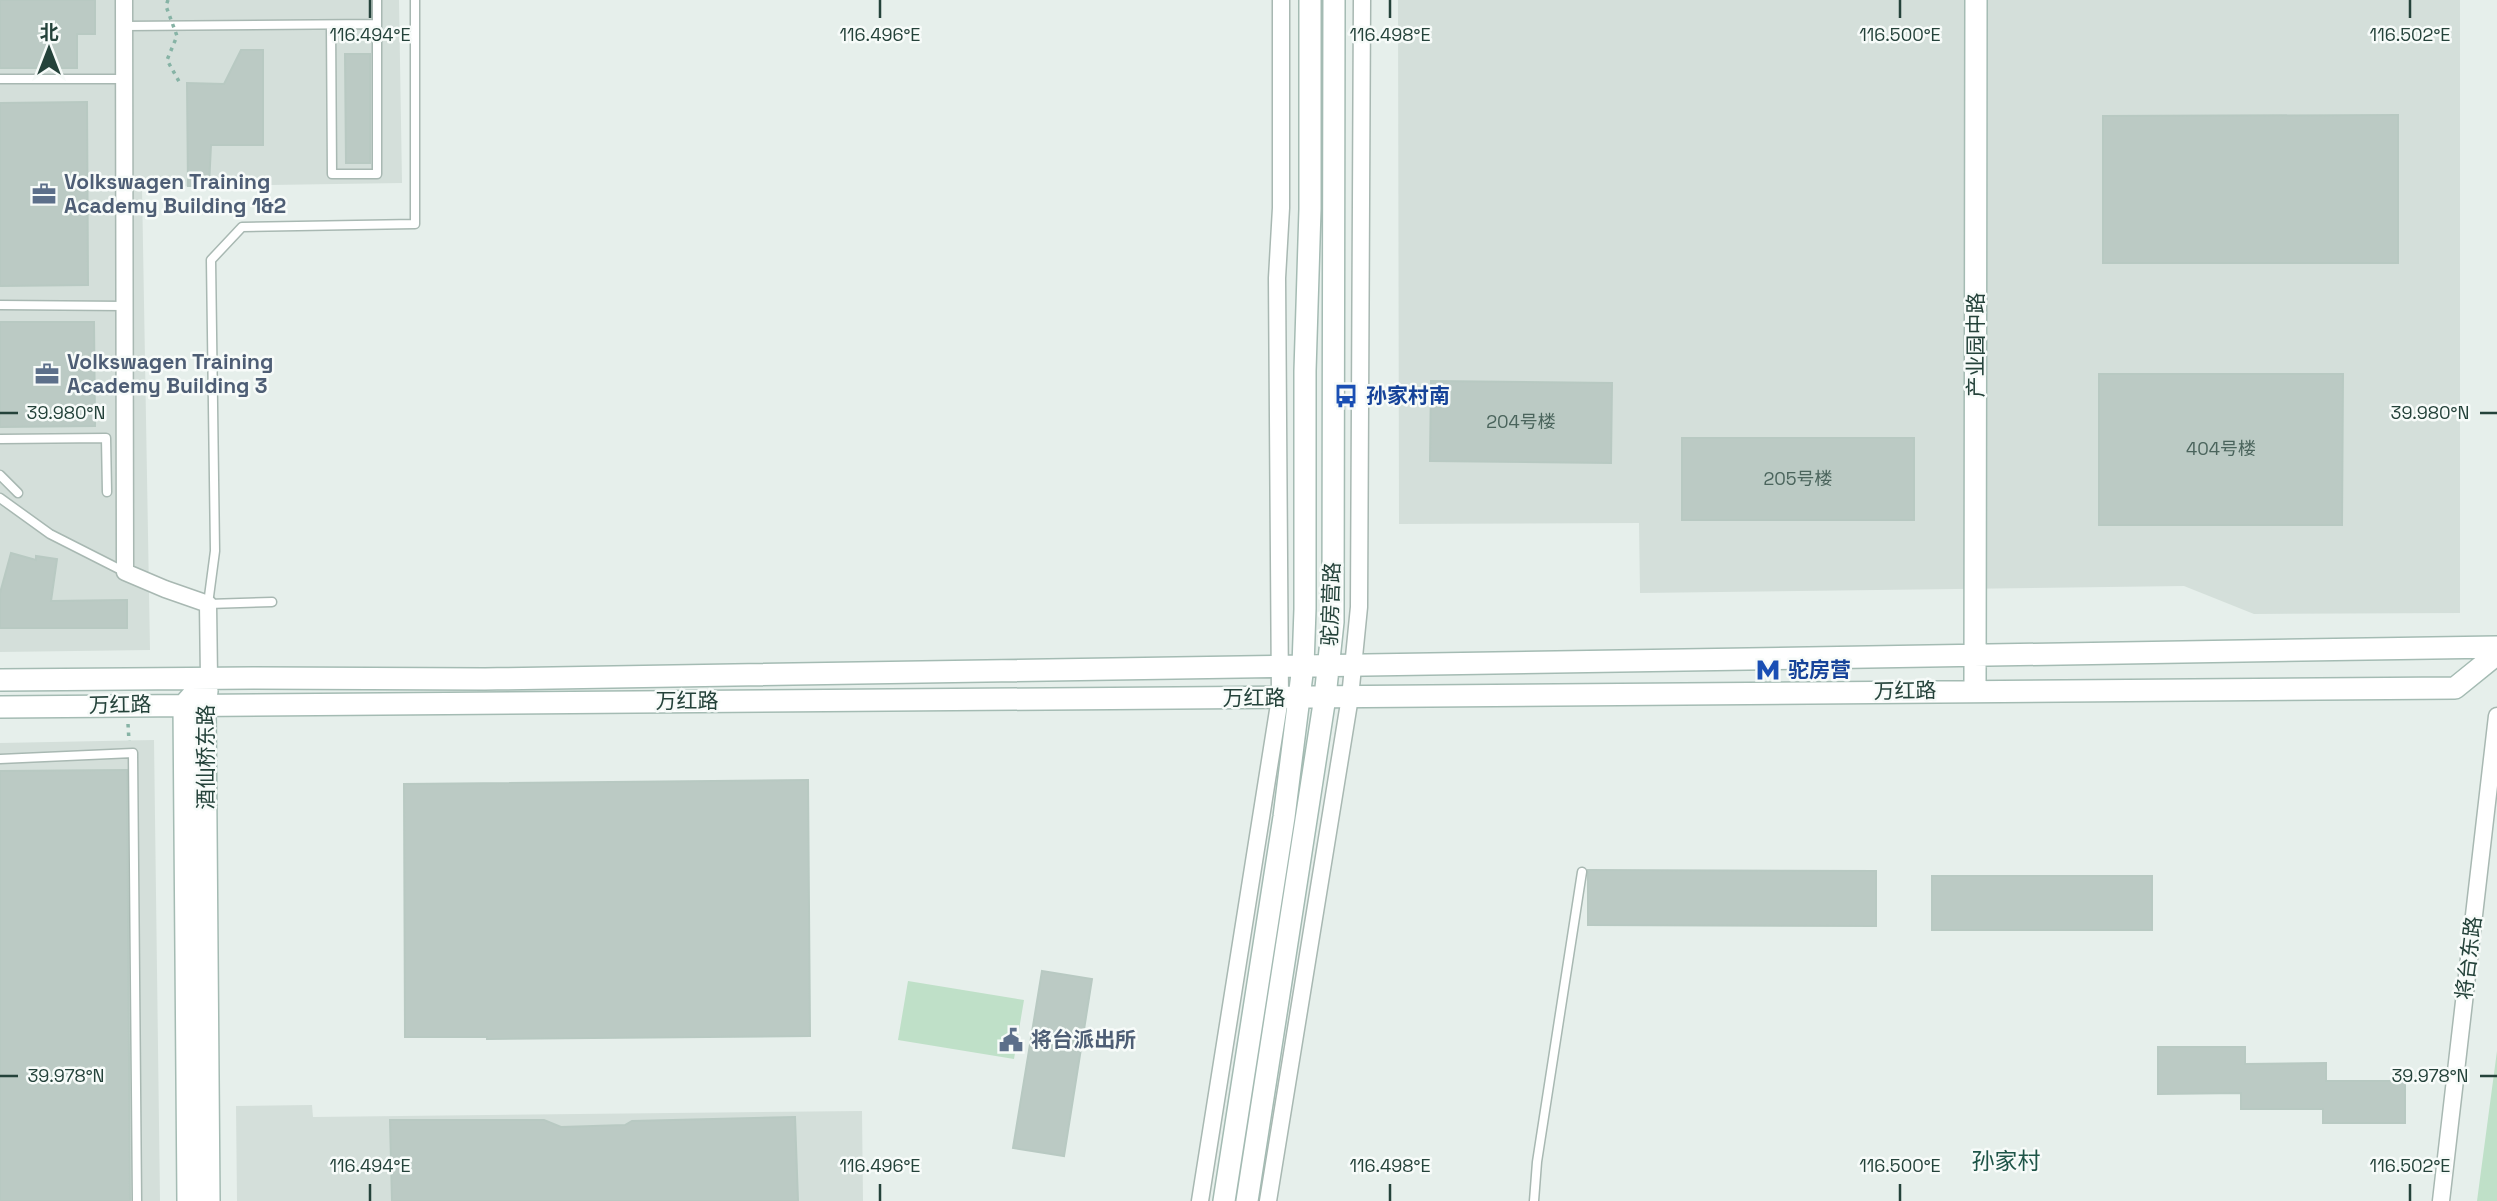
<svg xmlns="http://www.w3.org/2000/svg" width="2497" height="1201" font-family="'Space Grotesk','Noto Sans SC',sans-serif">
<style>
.built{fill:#d4dfda}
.green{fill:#bfe0c8}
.building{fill:#bbcac4;stroke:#b8c9c2;stroke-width:2}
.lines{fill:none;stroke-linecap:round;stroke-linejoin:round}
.lane-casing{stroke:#a8b8b2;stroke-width:11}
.street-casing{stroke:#a8b8b2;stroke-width:19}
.secondary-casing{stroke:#a4bbb3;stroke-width:24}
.path{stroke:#86b3a5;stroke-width:3.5;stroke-dasharray:3.5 5;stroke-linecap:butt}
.lane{stroke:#fff;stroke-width:8}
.street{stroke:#fff;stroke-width:16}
.secondary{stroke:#fff;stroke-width:21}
.path-bridge{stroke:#86b3a5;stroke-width:3.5;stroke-dasharray:3.5 5;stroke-linecap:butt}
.ticks{fill:none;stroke:#24423a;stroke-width:2.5}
.labels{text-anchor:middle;stroke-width:5;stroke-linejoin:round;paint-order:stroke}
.number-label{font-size:18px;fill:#4a645c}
.service-label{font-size:21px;font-weight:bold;fill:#4e5e75;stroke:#f7fbf9;text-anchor:start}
.street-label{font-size:21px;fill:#24423a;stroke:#f7fbf9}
.transit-label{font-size:21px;font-weight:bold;fill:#164399;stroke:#f7fbf9;text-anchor:start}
.neighbourhood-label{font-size:23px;fill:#1f5548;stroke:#f7fbf9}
.ticks-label{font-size:18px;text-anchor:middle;fill:#24423a;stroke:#f7fbf9;stroke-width:5;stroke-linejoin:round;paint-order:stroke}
</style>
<rect width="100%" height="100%" fill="#e6efeb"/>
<path class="built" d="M0,0H399L402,183L142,187L150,650L0,652Z
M1398,0H2460V613L2254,614L2184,586L1640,593L1639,523L1399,524Z
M154,740L160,1201H0V743Z
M312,1105L313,1117L862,1111L863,1201H237L236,1106Z"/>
<path class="green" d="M908,981L1024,1000L1014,1059L898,1040Z
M2497,1051V1201H2477Z"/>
<path class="building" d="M0,0H95V34H77V68H0Z
M241,50H263V145H211L209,186H188L187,83L224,84Z
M345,54H370V163H346Z
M87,102L88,285L0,286V103Z
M2398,115V263H2103V116Z
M0,322H94L95,426L0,427Z
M2099,374H2343L2342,525H2099Z
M1431,381L1612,383L1611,463L1430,461Z
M1682,438H1914V520H1682Z
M11,553L36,560V556L57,559L51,601L127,600V628H0V593Z
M127,770L130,1201H0V771Z
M808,780L810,1036L487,1039V1037H405L404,784Z
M1588,870L1876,871V926L1588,925Z
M1932,876H2152V930H1932Z
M1042,971L1092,979L1064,1156L1013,1148Z
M2158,1047H2245V1064L2326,1063V1081H2405V1123H2323V1109H2241V1093L2158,1094Z
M795,1117L798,1201H392L390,1120H544L561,1127L625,1125L632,1121Z"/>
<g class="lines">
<g class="lane-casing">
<path id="lane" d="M331,25L332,174H377V24
M124,26L377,24V0
M0,79H125
M0,305L125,306
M0,439L106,438L107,492
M0,475L18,493
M0,498L50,534L125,572
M272,602L208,604L215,551L211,260L242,227L415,224V0
M0,759L133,753L137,1201
M1534,1201L1537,1162L1582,872"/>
</g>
<g class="street-casing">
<path id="street" d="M124,0L125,572L165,589L208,604L209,678
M1200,1201L1280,698L1277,278L1281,208V0
M1268,1201L1350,697L1359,607L1362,0
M2441,1201L2497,716"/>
</g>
<g class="secondary-casing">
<path id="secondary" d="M0,680L253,678L485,679L2497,647
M1975,690L1976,0
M207,691L205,705L209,1201
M0,707L2455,688L2497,654
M188,1201L184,705L193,695
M1224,1201L1284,817L1303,666L1305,609V371L1310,209V0
M1247,1201L1325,697L1333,622L1334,0"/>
</g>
<path class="path" d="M128,724L129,741"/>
<use href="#lane" class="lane"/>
<use href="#street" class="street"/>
<use href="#secondary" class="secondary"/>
<path class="path-bridge" d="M168,0L166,6L177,36L167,60L181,85"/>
</g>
<path class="ticks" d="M370,0V18M880,0V18M1390,0V18M1900,0V18M2410,0V18M0,413H18M2480,413H2497M0,1076H18M2480,1076H2497M370,1184V1201M880,1184V1201M1390,1184V1201M1900,1184V1201M2410,1184V1201"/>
<defs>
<g id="office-bare" transform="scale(1.89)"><path d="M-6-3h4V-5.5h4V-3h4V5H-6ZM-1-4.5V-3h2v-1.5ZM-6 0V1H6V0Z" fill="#5c6f8a" stroke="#f7fbf9" stroke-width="2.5" paint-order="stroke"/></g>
<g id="bus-bare" transform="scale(1.89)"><path d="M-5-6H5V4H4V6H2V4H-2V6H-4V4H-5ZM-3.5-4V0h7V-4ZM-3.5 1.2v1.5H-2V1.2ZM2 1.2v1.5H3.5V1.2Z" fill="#1a4fb4" stroke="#f7fbf9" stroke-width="2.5" paint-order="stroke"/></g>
<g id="metro-bare" transform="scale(1.89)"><path d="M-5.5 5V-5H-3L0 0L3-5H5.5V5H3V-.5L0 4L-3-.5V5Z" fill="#1a4fb4" stroke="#f7fbf9" stroke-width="2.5" paint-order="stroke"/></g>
<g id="civic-bare" transform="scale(1.89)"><path d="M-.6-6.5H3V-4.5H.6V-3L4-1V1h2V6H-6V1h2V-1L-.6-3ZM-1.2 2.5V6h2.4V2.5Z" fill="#5c6f8a" stroke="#f7fbf9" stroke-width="2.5" paint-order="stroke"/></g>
</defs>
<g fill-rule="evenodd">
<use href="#office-bare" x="44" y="194"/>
<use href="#office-bare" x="47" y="374"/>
<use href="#bus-bare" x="1346" y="396"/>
<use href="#metro-bare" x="1768" y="670"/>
<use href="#civic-bare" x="1011" y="1040"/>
</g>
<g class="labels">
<g class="number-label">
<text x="1521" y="428">204号楼</text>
<text x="2221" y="455">404号楼</text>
<text x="1798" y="485">205号楼</text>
</g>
<g class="service-label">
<text x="64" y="189">Volkswagen Training<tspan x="64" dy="24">Academy Building 1&amp;2</tspan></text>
<text x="67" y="369">Volkswagen Training<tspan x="67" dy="24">Academy Building 3</tspan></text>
<text x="1031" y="1047">将台派出所</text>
</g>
<g class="street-label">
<text transform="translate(1976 345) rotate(-90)" y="7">产业园中路</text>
<text transform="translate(1331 604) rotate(-88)" y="7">驼房营路</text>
<text transform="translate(1905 691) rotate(-1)" y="7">万红路</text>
<text x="1254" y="705">万红路</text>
<text x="687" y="708">万红路</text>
<text transform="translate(120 705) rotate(-1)" y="7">万红路</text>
<text transform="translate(206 757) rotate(-90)" y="7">酒仙桥东路</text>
<text transform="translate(2469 958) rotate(-83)" y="7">将台东路</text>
</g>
<g class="transit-label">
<text x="1366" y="403">孙家村南</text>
<text x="1788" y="677">驼房营</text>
</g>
<g class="neighbourhood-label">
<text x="2006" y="1169">孙家村</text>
</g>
</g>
<g class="ticks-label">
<text x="370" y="41">116.494°E</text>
<text x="880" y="41">116.496°E</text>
<text x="1390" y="41">116.498°E</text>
<text x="1900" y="41">116.500°E</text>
<text x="2410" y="41">116.502°E</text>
<text x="66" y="419">39.980°N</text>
<text x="2430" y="419">39.980°N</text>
<text x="66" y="1082">39.978°N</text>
<text x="2430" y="1082">39.978°N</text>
<text x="370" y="1172">116.494°E</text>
<text x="880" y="1172">116.496°E</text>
<text x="1390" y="1172">116.498°E</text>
<text x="1900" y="1172">116.500°E</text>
<text x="2410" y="1172">116.502°E</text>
</g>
<g transform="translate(49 49)" stroke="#f7fbf9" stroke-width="5" paint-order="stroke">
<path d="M0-5L12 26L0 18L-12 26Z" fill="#24423a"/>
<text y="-10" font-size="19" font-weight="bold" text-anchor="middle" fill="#24423a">北</text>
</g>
</svg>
